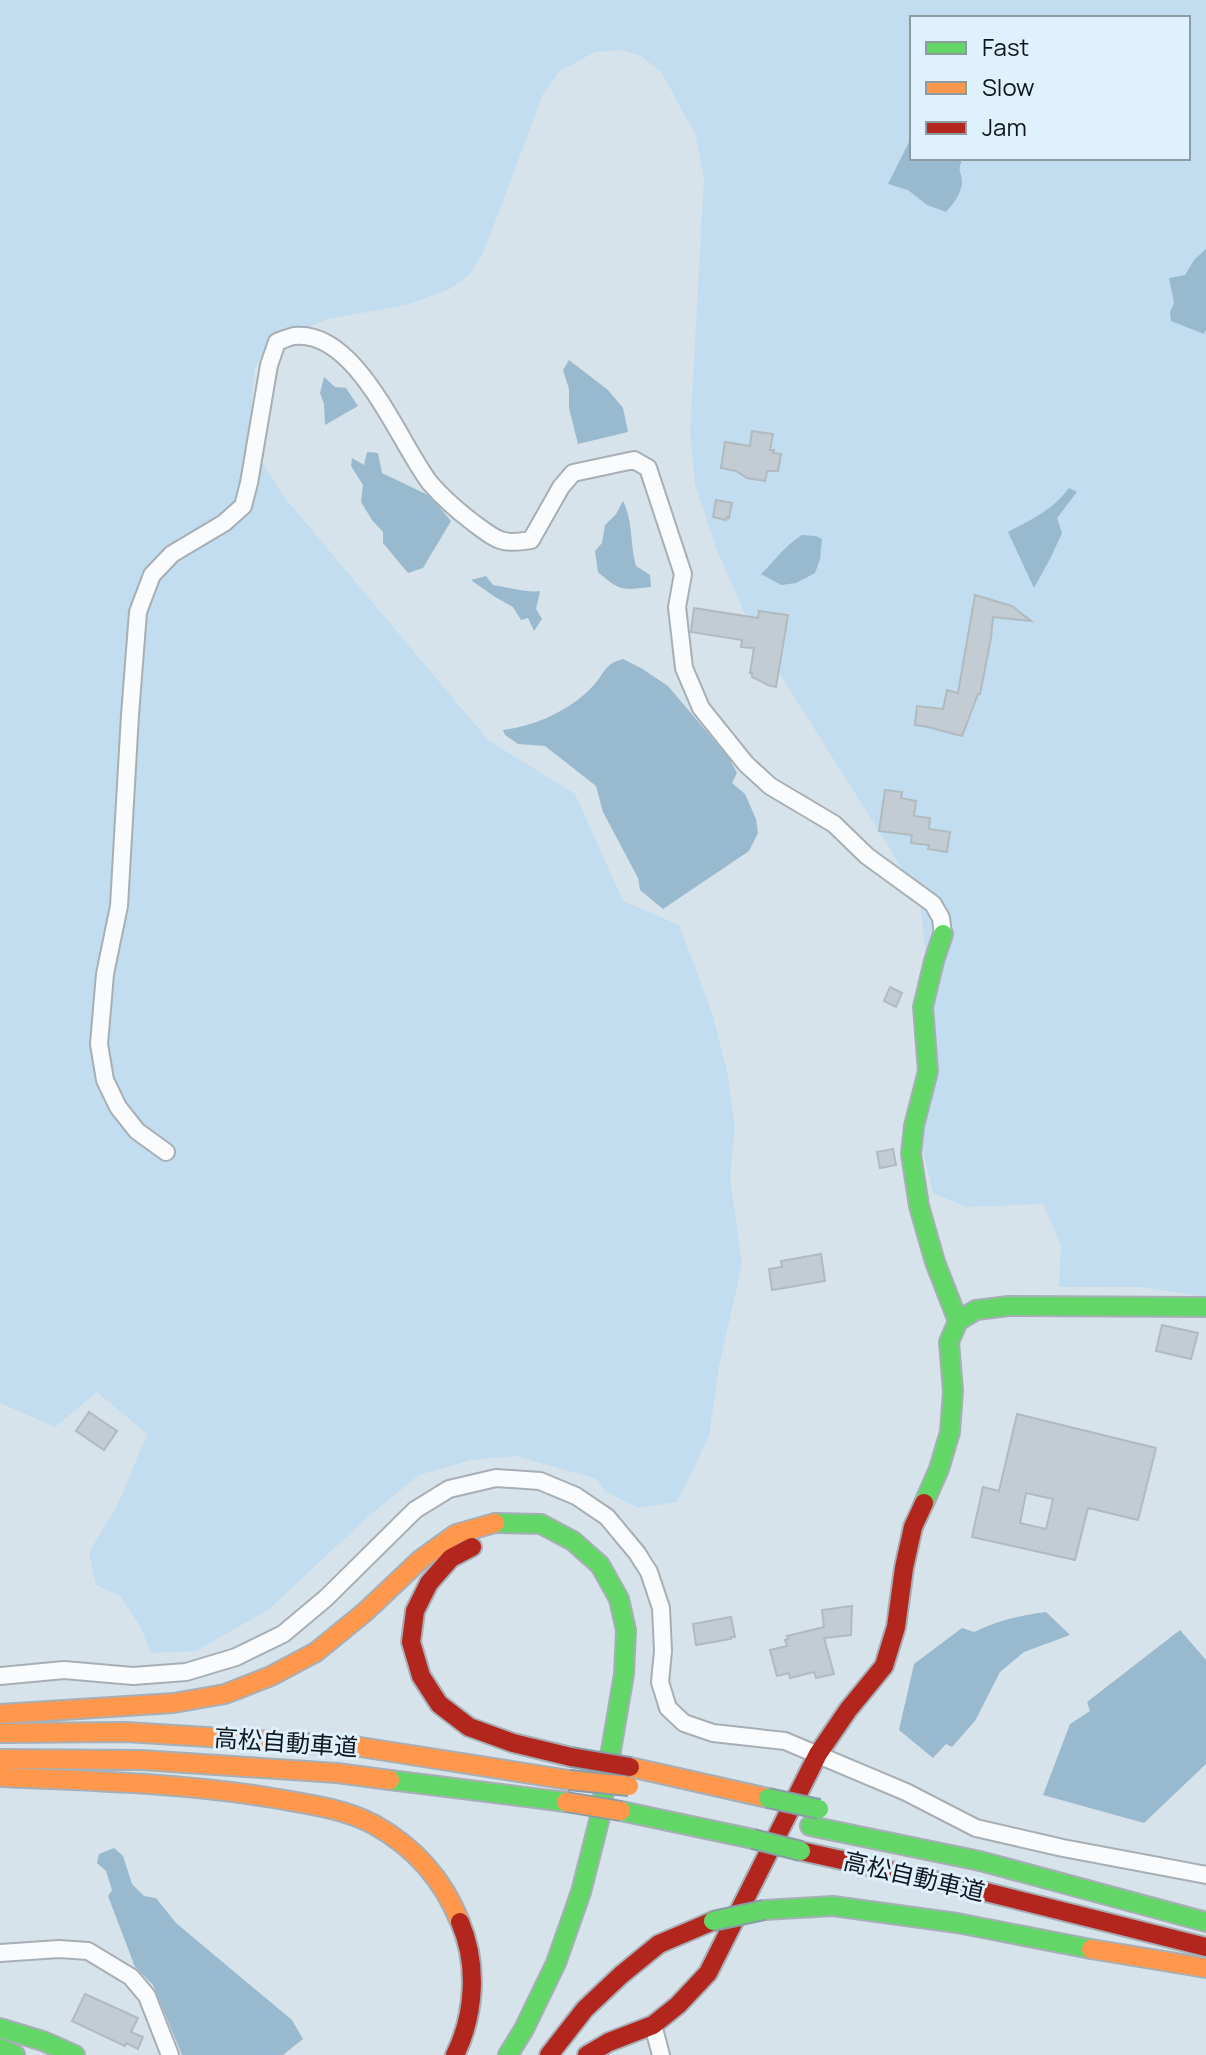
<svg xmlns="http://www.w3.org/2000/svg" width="1206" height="2055" font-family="Manrope,'Noto Sans JP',sans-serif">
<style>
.green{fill:#c1ddef;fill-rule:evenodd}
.water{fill:#99b9ce}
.building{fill:#c3ccd2;stroke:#b0babf;stroke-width:2;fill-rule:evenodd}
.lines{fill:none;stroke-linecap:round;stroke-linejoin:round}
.street-casing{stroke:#a6afb5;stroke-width:20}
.fast-casing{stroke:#a6afb5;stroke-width:22}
.slow-casing{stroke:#a6afb5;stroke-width:22}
.jam-casing{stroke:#a6afb5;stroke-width:22}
.street{stroke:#f9fbfc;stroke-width:16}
.fast{stroke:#63d668;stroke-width:18}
.slow{stroke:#ff974d;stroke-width:18}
.jam{stroke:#b3261e;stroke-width:18}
.fast-bridge-casing{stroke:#889ca6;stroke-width:22;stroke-linecap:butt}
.slow-bridge-casing{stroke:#889ca6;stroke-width:22;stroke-linecap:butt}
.jam-bridge-casing{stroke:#889ca6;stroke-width:22;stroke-linecap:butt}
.fast-bridge{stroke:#63d668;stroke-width:18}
.slow-bridge{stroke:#ff974d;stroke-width:18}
.jam-bridge{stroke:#b3261e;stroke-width:18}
.labels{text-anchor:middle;stroke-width:6;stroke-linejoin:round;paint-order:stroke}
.street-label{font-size:24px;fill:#10171c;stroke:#dff1fc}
</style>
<rect width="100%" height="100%" fill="#d7e3ea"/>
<path class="green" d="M0,0H1206V1297L1143,1287H1059L1061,1245L1043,1204L967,1207L933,1193L917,1124L938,1074L920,900L892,852L752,630L716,548L695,484L690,433L704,179L696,136L662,73L641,56L622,50L595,52L560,71L543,94L484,251L470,274L450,289L406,305L328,319L283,338L263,354L255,367L252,399L253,432L263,464L285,498L488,740L575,794L623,901L679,925L713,1016L727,1071L735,1127L730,1178L742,1264L719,1366L709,1436L677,1502L638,1508L605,1491L597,1479L516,1456L471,1460L419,1475L370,1515L268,1610L196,1651L151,1653L140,1626L120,1596L96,1585L89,1552L117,1506L147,1434L97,1392L55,1427L0,1403ZM912,18H1188V158H912Z"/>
<path class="water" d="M912,140V158H963C956,173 962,170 962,183C961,194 953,204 946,212L927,205L908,190L888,184L909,142Z
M1206,249V330L1204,334L1171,321L1170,312L1174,303L1169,278L1185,275L1194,260Z
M569,360L608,390L623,408L628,432L578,444L569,408V389L563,370Z
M324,377L335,387L346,388L358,406L325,425L324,404L320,393Z
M367,452L378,453L382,473L430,496L451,521L423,568L408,573L383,543V532L372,520L361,502L363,485L351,466L352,458L364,465Z
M1069,488L1077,492L1057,518L1062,533L1050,559L1034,588L1008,532C1031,520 1054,509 1069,488Z
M623,501C633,520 630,545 636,566L650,575L651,587C622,590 621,592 598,572L595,551L602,543L605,525L616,514Z
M802,535L816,536L822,539L820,559L815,573L796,583L781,585L761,574C776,560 785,545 802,535Z
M486,576L493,585C509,587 524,593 540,591L536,609L542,619L534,631L528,618L521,620L513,607L495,597L471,580Z
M623,659L641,668L668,686L729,758L737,773L732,783L745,794L756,819L758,833L749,851L663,909L640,890L638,878L603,812L596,786L545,746L518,744L505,735L503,730C535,726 569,711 592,687C606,673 602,665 623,659Z
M1046,1612L1070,1635L1024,1652L1000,1672L975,1721L952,1747L946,1744L933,1758L899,1730L914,1664L962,1628L974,1632C997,1621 1021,1615 1046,1612Z
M1180,1630L1206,1660V1764L1144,1823L1043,1795L1070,1724L1090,1711L1087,1702Z
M114,1848L123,1856L132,1884L144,1896L156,1898L176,1923L292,2020L303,2039L283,2055H182L153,1985L135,1967L108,1896L112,1890L106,1871L97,1863L99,1854Z"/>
<path class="building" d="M752,431L773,434L770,450H774L773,453L781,454L778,471H767L765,481L747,478L736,471L721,468L725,442L750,446Z
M716,500L732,503L729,518L727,517L726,520L713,517Z
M975,595L1012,606L1031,621L993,617L991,638L980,694H978L962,736L928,727L915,725L917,706L943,709L947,690L958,693Z
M694,608L758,618L759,611L788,615L776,687L768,685L752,677V673H750L754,648L741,647L742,640L691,632Z
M885,790L902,792L901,798L916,801L914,816L930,818L929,829L950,832L947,852L928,849L929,845L911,843L912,835L879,831Z
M890,987L902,993L896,1007L884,1001Z
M893,1149L896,1165L880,1168L877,1152Z
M821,1254L825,1281L772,1290L769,1269L782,1267L781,1261Z
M1162,1325L1198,1333L1191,1359L1156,1351Z
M89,1412L117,1431L104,1450L76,1431Z
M1017,1414L1156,1448L1138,1520L1088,1508L1075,1560L972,1537L983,1487L999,1491ZM1026,1493L1053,1499L1046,1529L1020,1523Z
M852,1606L851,1635L824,1638L834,1674L816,1678L814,1672L790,1678L789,1673L777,1676L770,1650L787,1646L785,1640L788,1639L787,1636L824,1627L822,1610Z
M731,1617L735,1637H731V1639L696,1645L693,1624Z
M85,1994L138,2018L131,2032L143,2037L138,2049L126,2043L125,2046L72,2021Z"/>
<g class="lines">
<g class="street-casing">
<path id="street" d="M166,1152L137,1131L118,1107L105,1080L99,1044L105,974L119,906L130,715L138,612L152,575L172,554L224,523L243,506L249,483L269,365L277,342C282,340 289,337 294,336C357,329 399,443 430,483C443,498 459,512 475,524C498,541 502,545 531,540L561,487L573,473L634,460L648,468L683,574L677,607L684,668L701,708L746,764L770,786L834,824L867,856L933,904L941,918L943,934
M0,1676L64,1670L133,1676L186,1672L236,1657L283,1634L326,1598L415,1510L449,1489L496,1478L540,1481L576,1496L607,1517L637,1553L649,1572L661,1608L663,1651L660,1682L668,1708L684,1723L713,1733L785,1741L906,1792L976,1828L1063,1848L1206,1875
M0,1953L59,1949L88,1951L131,1977L147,1996L170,2055
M653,2025L661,2055"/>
</g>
<g class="fast-casing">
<path id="fast" d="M943,934L934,961L923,1007L928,1071L914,1126L911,1154L919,1206L935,1262L958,1321
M924,1503L939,1469L950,1432L953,1391L949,1342L958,1321L976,1310L1009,1306L1206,1307
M495,1523L541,1524L573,1541L600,1565L619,1599L626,1630L624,1674L599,1821L581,1892L556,1963L524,2029L508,2055
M390,1780L566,1802
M621,1811L753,1839
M810,1826L980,1861L1206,1922
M764,1910L833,1906L957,1923L1091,1949
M0,2028L43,2041L75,2055
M0,2048L15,2055"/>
</g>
<g class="slow-casing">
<path id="slow" d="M0,1714L174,1703L225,1694L271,1676L316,1652L365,1612L420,1560L456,1534L495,1523
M0,1733L126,1732L354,1746L569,1780
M0,1759L141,1760L337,1773L390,1780
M630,1767L768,1798
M0,1777C91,1781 183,1783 273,1798C307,1804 342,1808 373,1824C413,1846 443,1879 460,1922
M1091,1949L1206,1968"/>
</g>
<g class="jam-casing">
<path id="jam" d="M472,1547L451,1558L429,1583L415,1611L411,1642L421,1676L439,1704L469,1727L513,1743L571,1757
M801,1851L986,1892L1206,1947
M455,2055C475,2014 478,1964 460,1922
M549,2055L585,2009L621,1975L659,1944L713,1921
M587,2055L609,2042L653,2025L678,2005L708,1973L818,1754L848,1710L884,1666L896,1627L904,1568L913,1527L924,1503"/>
</g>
<use href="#street" class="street"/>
<use href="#fast" class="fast"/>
<use href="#slow" class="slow"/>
<use href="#jam" class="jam"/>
<g class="fast-bridge-casing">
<path id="fast-bridge" d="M768,1798L819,1809
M753,1839L801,1851
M713,1921L764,1910"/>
</g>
<g class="slow-bridge-casing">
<path id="slow-bridge" d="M569,1780L629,1786
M566,1802L621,1811"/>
</g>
<g class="jam-bridge-casing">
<path id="jam-bridge" d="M571,1757L630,1767"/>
</g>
<use href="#fast-bridge" class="fast-bridge"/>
<use href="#slow-bridge" class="slow-bridge"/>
<use href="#jam-bridge" class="jam-bridge"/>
</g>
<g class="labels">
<g class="street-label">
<text transform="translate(286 1743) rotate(4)" y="8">高松自動車道</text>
<text transform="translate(914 1877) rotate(13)" y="8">高松自動車道</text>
</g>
</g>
<rect x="910" y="16" width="280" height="144" fill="#dff1fc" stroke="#8c9aa2" stroke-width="2"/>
<rect x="926" y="42" width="40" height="12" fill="#63d668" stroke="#8c9aa2" stroke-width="2"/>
<text x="982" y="56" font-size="24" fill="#10171c">Fast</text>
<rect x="926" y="82" width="40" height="12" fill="#ff974d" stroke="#8c9aa2" stroke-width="2"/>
<text x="982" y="96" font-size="24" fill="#10171c">Slow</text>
<rect x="926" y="122" width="40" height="12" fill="#b3261e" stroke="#8c9aa2" stroke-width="2"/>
<text x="982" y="136" font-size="24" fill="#10171c">Jam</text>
</svg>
